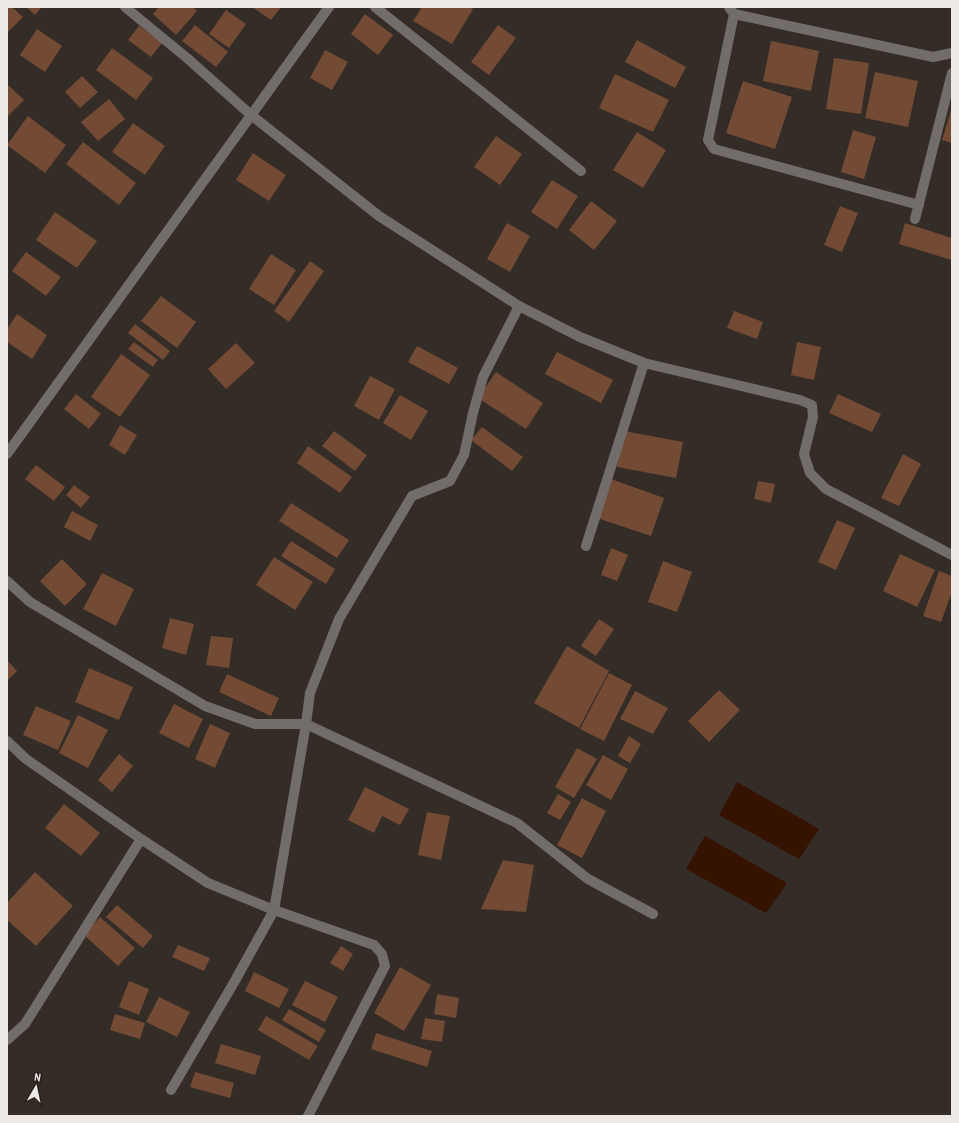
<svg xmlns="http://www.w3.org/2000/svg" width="959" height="1123" font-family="'Archivo Narrow',sans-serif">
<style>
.water{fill:#361200}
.building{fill:#734a33}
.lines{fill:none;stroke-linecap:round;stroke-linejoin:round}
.street{stroke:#726d6b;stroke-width:10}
</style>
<rect width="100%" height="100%" fill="#342c27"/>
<path class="water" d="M737,782L819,829L799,859L719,815Z
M705,836L787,883L766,913L686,869Z"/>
<path class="building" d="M7,7H12L23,17L7,33Z
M26,7H42L35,15Z
M159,7H193L197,11L176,35L153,14Z
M252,7H281L271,20Z
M422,7H469L473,9L452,44L413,21Z
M226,10L246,24L229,48L209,34Z
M365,14L393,35L378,55L351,34Z
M195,25L228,52L216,67L182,41Z
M498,25L516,38L489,75L471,62Z
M139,26L162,43L151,57L128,40Z
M37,29L62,46L45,72L20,55Z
M637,40L686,67L675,88L625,62Z
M771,41L819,51L811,91L763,81Z
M112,48L153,78L136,100L96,70Z
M325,50L348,62L332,90L310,78Z
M834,58L869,63L861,114L826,109Z
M875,72L918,81L908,127L865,118Z
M615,74L669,100L653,132L599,108Z
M82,76L98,92L80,108L65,92Z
M743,81L792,97L775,149L726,133Z
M7,84L24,100L7,117Z
M109,99L125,119L98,141L81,122Z
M952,107V143L942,140Z
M28,116L66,145L45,173L7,145Z
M133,123L165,146L145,175L112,152Z
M853,130L876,137L864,179L841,172Z
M637,132L666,150L643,188L613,170Z
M496,136L522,154L500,185L474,167Z
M83,142L136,183L119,205L66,164Z
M253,153L286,175L269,201L236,180Z
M552,180L578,196L557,229L531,212Z
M591,201L617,221L594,250L569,230Z
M840,206L858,213L842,252L824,245Z
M55,212L97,241L77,268L36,240Z
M507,223L530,236L510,272L487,259Z
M905,223L952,238V260L899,244Z
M26,252L61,277L46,296L12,271Z
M271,254L296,270L274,305L249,289Z
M310,261L324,271L289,322L274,311Z
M161,296L196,322L177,348L141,321Z
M734,311L763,322L757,339L727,328Z
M17,314L47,335L32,359L7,342V329Z
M135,324L170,351L163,360L128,333Z
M134,342L158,360L153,367L128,349Z
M797,342L821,347L814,380L791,375Z
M236,343L255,363L226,389L208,369Z
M417,346L458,368L449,384L408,362Z
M557,352L613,380L601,403L545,374Z
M121,354L150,375L120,417L91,397Z
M496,372L543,403L526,429L478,398Z
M370,376L395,389L379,420L354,406Z
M76,394L101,414L89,429L64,409Z
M838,394L881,414L872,432L829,413Z
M400,395L428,411L411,440L383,423Z
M120,425L137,435L125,455L109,445Z
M482,427L523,457L512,471L471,440Z
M334,431L367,455L355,471L322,446Z
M624,431L683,442L676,478L617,467Z
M308,446L352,477L340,493L297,463Z
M903,454L921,464L899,506L881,498Z
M36,465L65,487L54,501L25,479Z
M611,479L664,498L651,536L597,518Z
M758,481L775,484L771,503L754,499Z
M74,485L90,497L81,508L66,495Z
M291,503L349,540L337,558L279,521Z
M72,511L98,525L90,541L64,527Z
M837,520L855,528L836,570L818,562Z
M291,541L335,569L326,584L281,556Z
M611,548L628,555L617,581L601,575Z
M900,554L935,570L917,607L883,591Z
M274,557L313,582L295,610L256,585Z
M62,559L87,584L65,606L40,581Z
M663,561L692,572L677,612L648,602Z
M939,571L952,576V592L941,622L923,616Z
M102,573L134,589L116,626L83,609Z
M170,618L194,624L186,655L162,648Z
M599,619L614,629L596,656L581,646Z
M211,636L233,638L229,668L206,665Z
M567,646L609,671L579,728L534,703Z
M7,660L17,671L7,681Z
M89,668L133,687L119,720L75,702Z
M609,673L632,685L604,741L580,729Z
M227,674L279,698L271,716L219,692Z
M719,690L740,710L709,742L688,721Z
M635,691L668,708L653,734L620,719Z
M174,704L203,719L189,748L159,733Z
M36,706L71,721L58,750L23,735Z
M78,715L108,730L88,768L59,753Z
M210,724L230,733L215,768L195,759Z
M629,736L641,744L630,763L618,756Z
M577,748L597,759L574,798L555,787Z
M119,754L133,766L112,792L98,780Z
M603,755L628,769L611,800L586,785Z
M365,787L409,809L400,825L382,816L374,833L348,820Z
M558,794L571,802L560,820L547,813Z
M582,798L606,811L582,858L557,845Z
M64,804L100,833L81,856L45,828Z
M427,812L450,816L441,860L418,855Z
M503,860L534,865L526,912L481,909Z
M35,872L73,906L36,946L7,920V903Z
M117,905L153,936L143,948L106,917Z
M100,917L135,948L118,966L84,935Z
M178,945L210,958L204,971L172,957Z
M341,946L353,954L343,971L330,963Z
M400,967L431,985L404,1031L374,1013Z
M254,972L289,989L279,1008L245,991Z
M129,981L149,989L139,1015L119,1007Z
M305,981L338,997L325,1022L292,1005Z
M437,994L459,998L456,1018L434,1014Z
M159,997L190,1012L177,1037L146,1022Z
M289,1009L326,1030L319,1042L282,1020Z
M115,1014L145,1023L140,1039L110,1030Z
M266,1016L318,1046L309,1060L258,1030Z
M425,1018L445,1021L442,1042L421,1039Z
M376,1033L432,1051L427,1067L371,1049Z
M221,1044L261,1056L255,1075L215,1063Z
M195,1072L234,1083L230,1098L190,1087Z"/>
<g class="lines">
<path class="street" d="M125,7L187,58L251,115L379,216L519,306L580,337L644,363L800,400L812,405L813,417L804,454L810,473L826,489L952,555
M375,7L581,171
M729,7L734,14L933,57L952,53
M734,14L708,140L714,149L919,205
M915,219L952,73
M7,454L329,7
M586,546L644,363
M7,581L30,602L205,706L255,724H306L517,823L588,879L653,914
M7,741L26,759L141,839L208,883L274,910L374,945L382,954L385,966L308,1116
M7,1040L25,1024L141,839
M171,1090L236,979L274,910L306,724L310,693L339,619L412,496L450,481L464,455L473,413L483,377L519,306"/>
</g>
<rect width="959" height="1123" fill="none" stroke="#efe9e6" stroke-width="16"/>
<g transform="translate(36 1087) rotate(9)" stroke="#2a221e" stroke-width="3" paint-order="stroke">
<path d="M0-3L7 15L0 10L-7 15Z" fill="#efe9e6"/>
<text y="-6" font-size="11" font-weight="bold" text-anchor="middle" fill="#efe9e6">N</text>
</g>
</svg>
